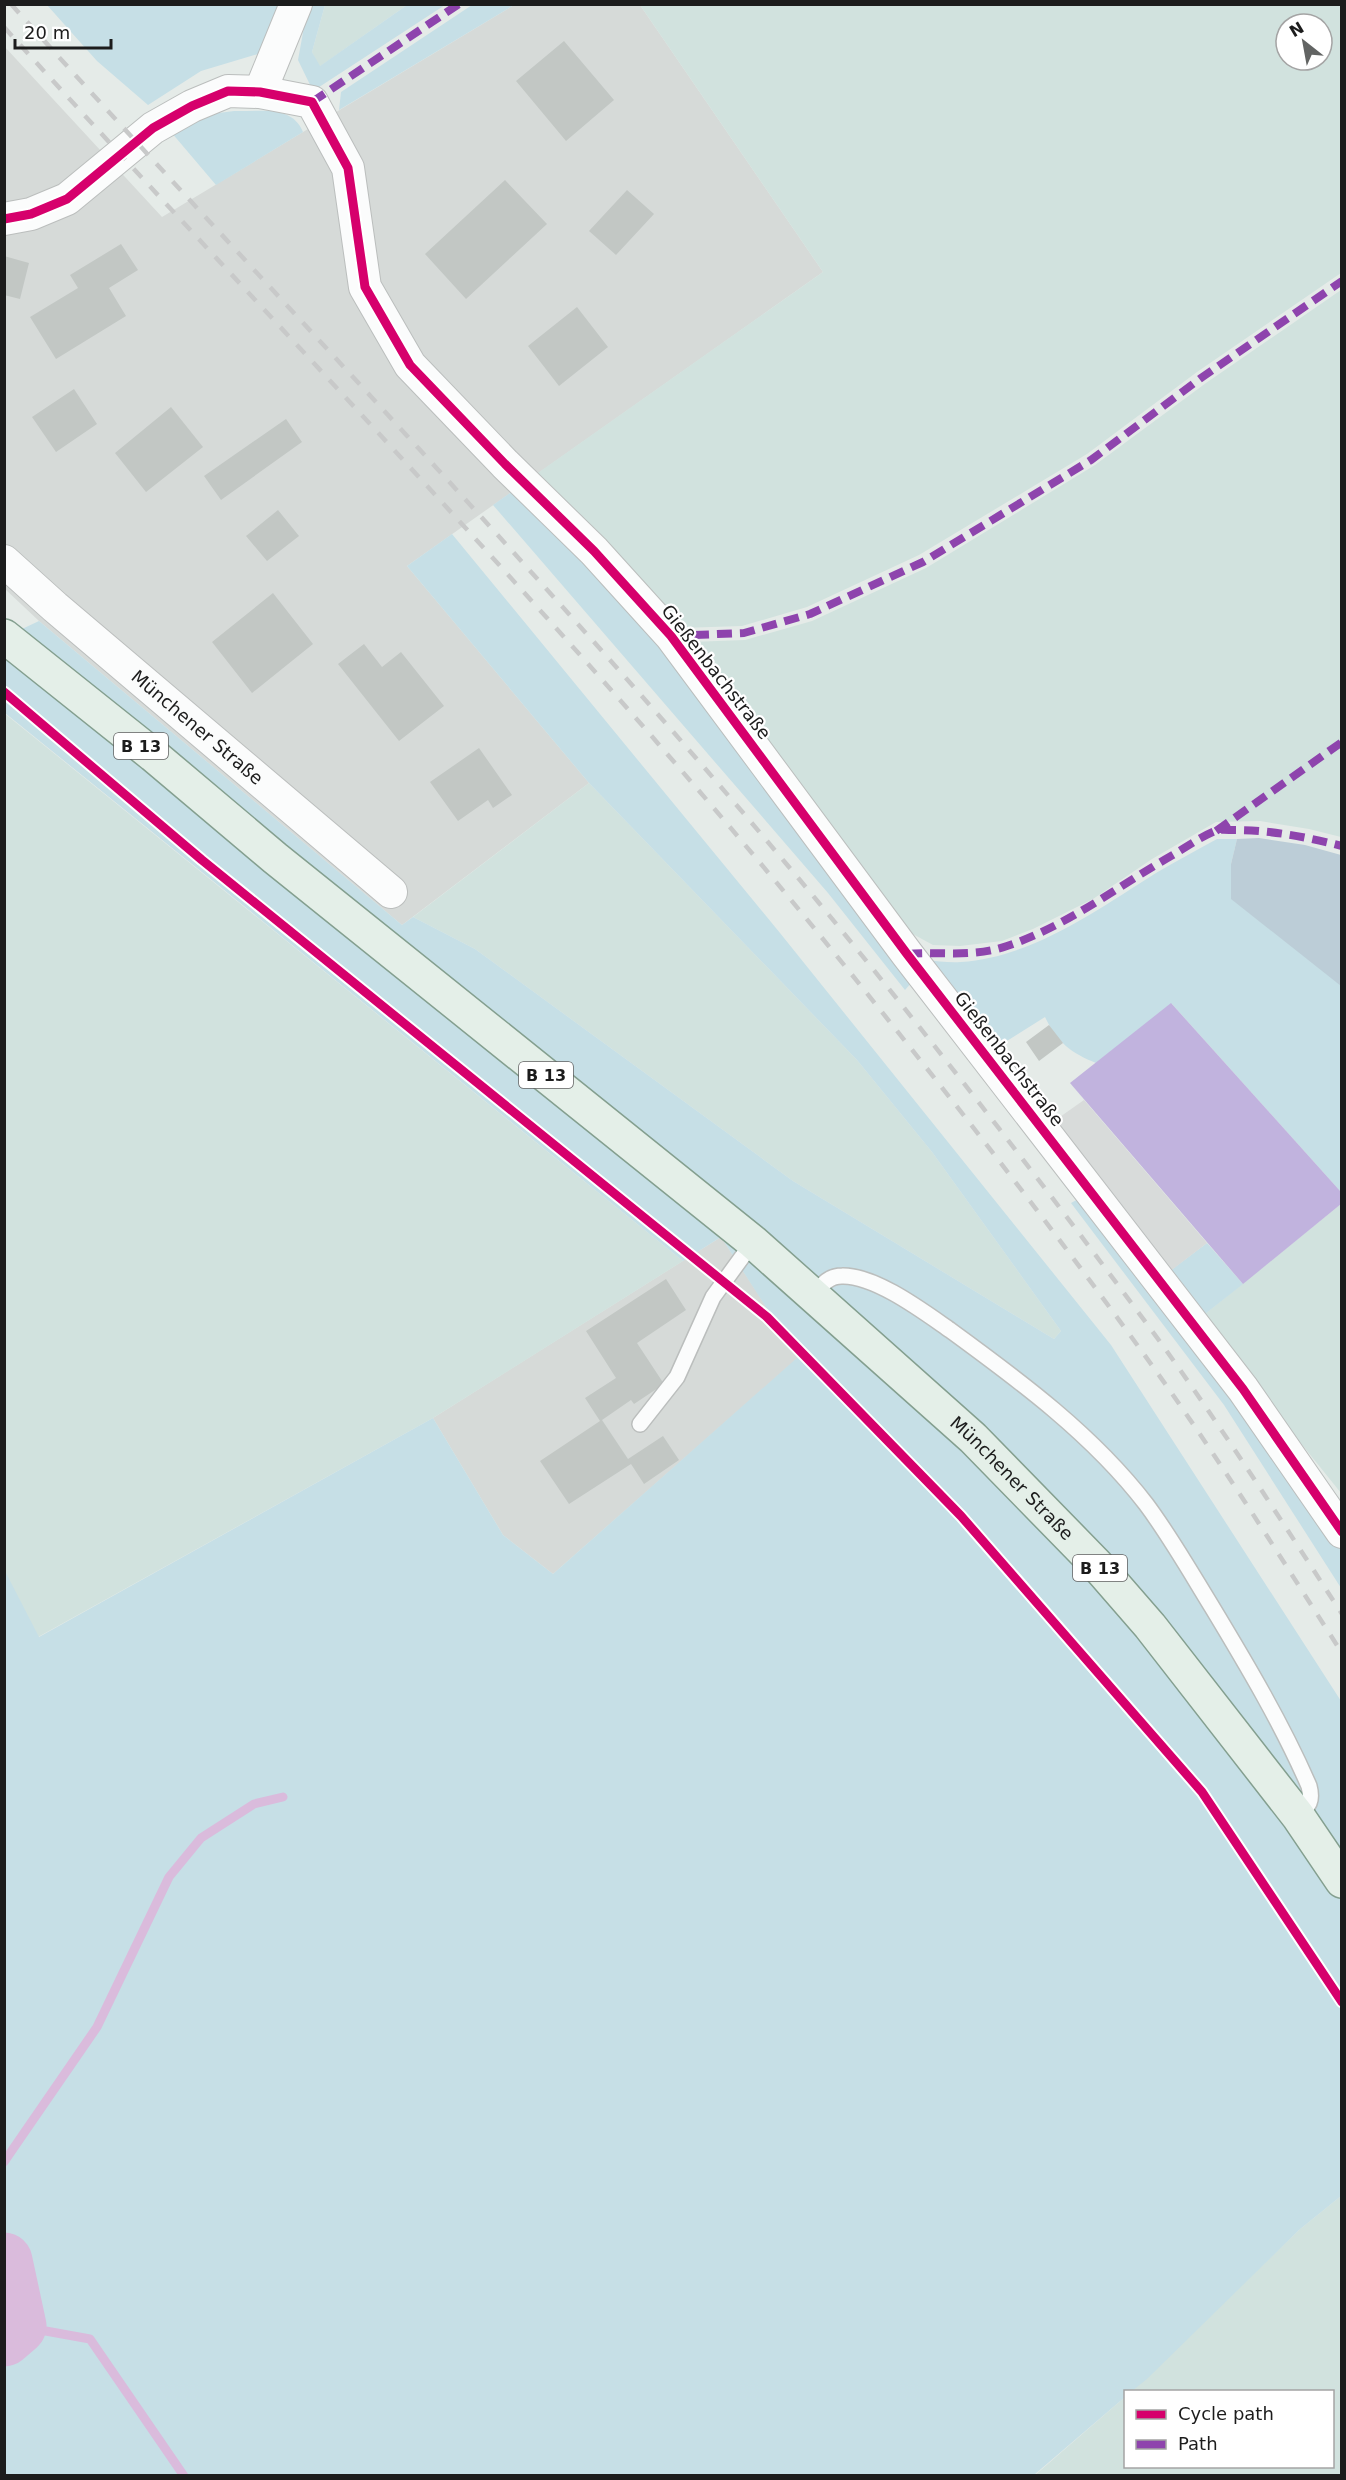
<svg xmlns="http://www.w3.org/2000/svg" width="1346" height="2480" font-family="'DejaVu Sans',sans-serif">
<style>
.residential{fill:#d6dad8}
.farmland{fill:#d1e2de;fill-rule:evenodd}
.grass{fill:#c6dfe6}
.forest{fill:#bccdd7}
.pitch{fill:#c1b3de}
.parking{fill:#d8dbda}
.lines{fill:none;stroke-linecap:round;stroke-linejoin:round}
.stream{stroke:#dabbdc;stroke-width:9}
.river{stroke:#dabbdc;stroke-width:57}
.building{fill:#c2c7c4}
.service-casing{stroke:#bbbebd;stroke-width:18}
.minor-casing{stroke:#bbbebd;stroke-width:34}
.primary-casing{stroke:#849f8f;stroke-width:36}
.service{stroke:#fbfcfc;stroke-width:15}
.minor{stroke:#fbfcfc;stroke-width:32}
.primary{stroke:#e4efe8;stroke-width:33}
.rail{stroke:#c8c9c9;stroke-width:4.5;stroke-dasharray:12 12;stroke-linecap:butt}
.quiet{stroke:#8e44ad;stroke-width:8;stroke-dasharray:15 8;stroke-linecap:butt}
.cycleway-casing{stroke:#fff;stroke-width:13}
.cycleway{stroke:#d6006c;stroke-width:9}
.labels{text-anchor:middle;stroke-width:4.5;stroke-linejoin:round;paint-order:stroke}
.shield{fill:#fff;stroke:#606060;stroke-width:1.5}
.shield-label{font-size:16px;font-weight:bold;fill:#1c1c1c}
.street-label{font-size:18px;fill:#1c1c1c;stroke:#fff}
</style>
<rect width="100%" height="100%" fill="#e5ebe8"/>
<path class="residential" d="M514,5H640L823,272L407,566L589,783L402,925L39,621L5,589L4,46L162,217Z
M721,1237L799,1357L553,1574L503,1535L433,1418Z"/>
<path class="farmland" d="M325,5H407L319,67L312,52Z
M640,5H1341V273L1197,372L1087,454L919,555L807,607L742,626L680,628L535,475L823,272ZM1286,24H1322V60H1286Z
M1341,290V837L1309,829L1260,821L1216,822L1152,859L1093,899L1033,929L1002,941L960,946L933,945L898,926L690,642L745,640L812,621L926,568L1095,465L1206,383Z
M4,713L683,1261L433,1418L38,1637L4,1571Z
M589,783L857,1060L932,1152L1061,1331L1054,1339L793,1181L475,949L413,917Z
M1341,1204V1493L1200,1318Z
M1341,2196V2475L1034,2476L1125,2397L1126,2466H1332V2392L1132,2391L1299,2230Z"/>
<path class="grass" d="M47,5H286L258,54L201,71L148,105L97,61Z
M308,5H325L312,52L320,66L407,5H445L313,91L298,60Z
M472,5H514L339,110L341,92Z
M234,111C259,112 292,104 303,132L216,185L171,132L196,116Z
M517,488L674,655L912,982L905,990L828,893L493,505Z
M452,534L780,933L1111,1345L1341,1701V2196L1299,2230L1147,2379L1132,2391L1126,2392L1125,2397L1034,2475H5V1571L39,1637L433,1418L503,1535L553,1574L798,1357L721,1237L683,1261L5,713V637L39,621L402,925L413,917L475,949L793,1181L1054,1339L1061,1331L932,1152L857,1060L589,783L407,566Z
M1217,839H1237L1231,864L1341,986V1192L1172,1004L1096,1063C1071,1053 1057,1042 1045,1017L994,1049L925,960C937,961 950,963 961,962C1033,957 1097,910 1156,873C1176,861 1197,850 1217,839Z
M1082,1197L1341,1547V1588L1224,1405L1071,1203Z
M1207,1243L1243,1284L1200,1318L1166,1274Z"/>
<path class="forest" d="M1259,838L1305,845L1341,855V986L1231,899V864L1237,839Z"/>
<path class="pitch" d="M1171,1003L1341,1192V1204L1243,1284L1070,1083Z"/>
<path class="parking" d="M1084,1100L1207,1243L1156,1282L1040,1131Z"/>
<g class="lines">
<path class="stream" d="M4,2162L97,2027L169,1877L201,1838L254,1804L283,1797
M18,2326L90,2339L184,2476"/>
<path class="river" d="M4,2261L18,2326L4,2338"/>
</g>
<path class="building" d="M564,41L614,100L566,141L516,81Z
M505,180L547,224L466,299L425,254Z
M627,190L654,214L616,255L589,231Z
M121,244L138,270L109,288L126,316L56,359L30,317L78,288L70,275Z
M4,256L29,263L20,299L4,295Z
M577,307L608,347L559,386L528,346Z
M74,389L97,424L56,452L32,417Z
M171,407L203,447L146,492L115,453Z
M286,419L302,442L221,500L204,476Z
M278,510L299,536L267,561L246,536Z
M273,593L313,644L252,693L212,642Z
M364,644L382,667L401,652L444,706L399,741L338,664Z
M479,748L512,795L493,808L488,800L458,821L430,782Z
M1049,1025L1063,1043L1039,1061L1026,1042Z
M666,1279L686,1310L637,1343L664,1384L634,1404L631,1400L602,1420L628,1459L663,1436L679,1460L644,1484L631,1464L569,1504L540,1461L600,1421L585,1398L616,1378L586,1331Z"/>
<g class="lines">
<g class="service-casing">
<path id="service" d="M814,1295C822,1285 828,1276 842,1276C875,1275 924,1312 950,1330C1020,1381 1093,1435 1146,1504C1170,1536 1191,1573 1212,1607C1247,1665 1282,1724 1309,1786C1313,1801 1309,1806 1298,1816
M640,1424L677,1377L713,1297L753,1242"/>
</g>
<g class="minor-casing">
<g id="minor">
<path d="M260,92L296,4"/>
<path d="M4,219L31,214L67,199L153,128L192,106L228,91L260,92L312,102L348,168L365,287L410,365L505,464L594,551L671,636L907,954L1243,1389L1342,1532"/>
<path id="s1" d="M4,561L55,607L391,892"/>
</g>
</g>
<g class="primary-casing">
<g id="primary">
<path id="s2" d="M4,636L153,755L275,858L753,1242L973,1438L1097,1565L1150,1626L1298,1816L1342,1881"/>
</g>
</g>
<use href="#service" class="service"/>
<use href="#minor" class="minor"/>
<use href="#primary" class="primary"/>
<path class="rail" d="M11,4C280,303 562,593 819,903C937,1046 1051,1194 1161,1343C1224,1431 1283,1523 1342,1614
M4,27C272,323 552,609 805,917C921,1059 1035,1204 1143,1353C1213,1449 1277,1552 1342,1653"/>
<path class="quiet" d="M312,102L459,4
M671,636L744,633L810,614L923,562L1091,460L1201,378L1342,281
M1216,831L1342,742
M907,954C942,951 972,958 1007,946C1067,926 1117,887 1171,856C1185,848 1200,837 1215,831C1220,829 1228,830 1233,830C1271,830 1306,837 1342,846"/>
<g class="cycleway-casing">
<path id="cycleway" d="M4,219L31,214L67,199L153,128L192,106L228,91L260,92L312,102L348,168L365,287L410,365L505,464L594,551L671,636L907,954L1243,1389L1342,1532
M4,692L202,860L767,1317L961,1516L1202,1792L1342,2002"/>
</g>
<use href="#cycleway" class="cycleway"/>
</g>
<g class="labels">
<g class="shield">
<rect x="114" y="733" width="54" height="26" rx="4.5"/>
<rect x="519" y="1062" width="54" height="26" rx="4.5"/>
<rect x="1073" y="1555" width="54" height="26" rx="4.5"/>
</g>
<g class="shield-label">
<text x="141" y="752">B 13</text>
<text x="546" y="1081">B 13</text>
<text x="1100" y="1574">B 13</text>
</g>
<g class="street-label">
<text transform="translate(716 672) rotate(52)" y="6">Gießenbachstraße</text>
<text dy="6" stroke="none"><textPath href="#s1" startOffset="255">Münchener Straße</textPath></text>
<text transform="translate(1009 1059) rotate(52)" y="6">Gießenbachstraße</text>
<text dy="6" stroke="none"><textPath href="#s2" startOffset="1314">Münchener Straße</textPath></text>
</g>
</g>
<rect width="1346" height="2480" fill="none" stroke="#1c1c1c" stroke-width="12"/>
<rect x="1124" y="2390" width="210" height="78" fill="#ffffff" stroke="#a4a4a4" stroke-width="1.5"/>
<rect x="1136" y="2410" width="30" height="9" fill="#d6006c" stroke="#a4a4a4" stroke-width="1.5"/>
<text x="1178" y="2420" font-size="18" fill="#1c1c1c">Cycle path</text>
<rect x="1136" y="2440" width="30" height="9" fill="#8e44ad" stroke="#a4a4a4" stroke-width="1.5"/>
<text x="1178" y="2450" font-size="18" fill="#1c1c1c">Path</text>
<g transform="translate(1304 42) rotate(329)"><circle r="28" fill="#ffffff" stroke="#a4a4a4" stroke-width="1.5"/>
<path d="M0-4.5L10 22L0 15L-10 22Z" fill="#626463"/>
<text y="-9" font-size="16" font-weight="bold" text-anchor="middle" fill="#1c1c1c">N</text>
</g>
<path d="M15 39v9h96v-9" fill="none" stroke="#1c1c1c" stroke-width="3"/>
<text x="24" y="39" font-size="18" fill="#1c1c1c" stroke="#ffffff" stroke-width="4.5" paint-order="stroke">20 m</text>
</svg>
